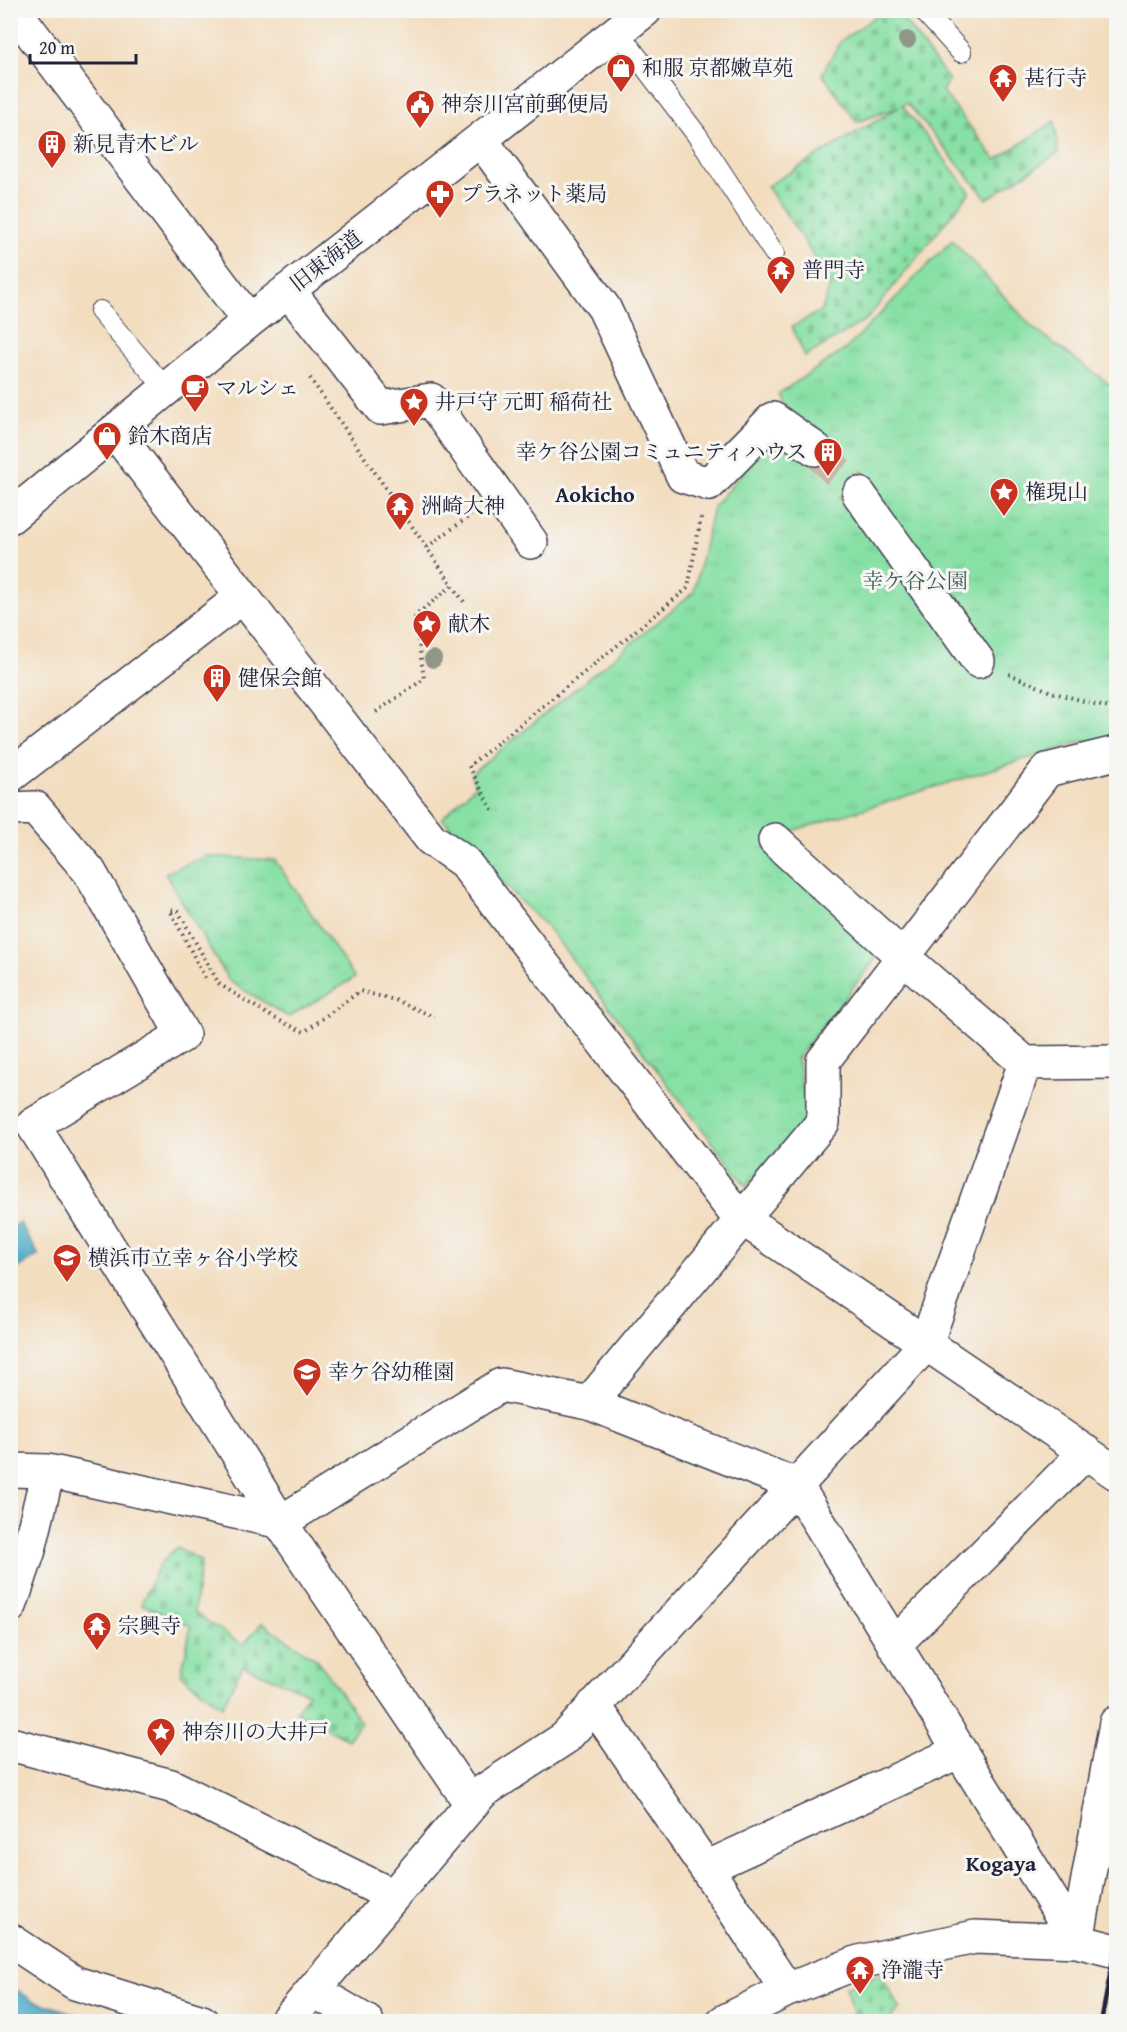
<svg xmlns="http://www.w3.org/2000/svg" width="1127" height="2032" font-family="'Gentium Book Plus','Noto Serif JP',serif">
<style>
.cemetery{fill:url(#cemetery-stones);stroke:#548170;stroke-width:1.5}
.park{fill:url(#park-tufts);stroke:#548170;stroke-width:1.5}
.water{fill:#45a8c5;stroke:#346580;stroke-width:1.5}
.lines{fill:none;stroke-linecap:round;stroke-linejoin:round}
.street-tunnel{stroke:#c9b8a5;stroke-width:33;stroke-dasharray:33 16;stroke-linecap:butt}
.lane-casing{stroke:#413e4f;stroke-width:22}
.street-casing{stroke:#413e4f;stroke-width:36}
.path{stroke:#413e4f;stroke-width:4;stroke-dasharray:1.5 4.5;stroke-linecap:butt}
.lane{stroke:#fff;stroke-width:20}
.street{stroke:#fff;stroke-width:33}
.rail{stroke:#22223b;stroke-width:4.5}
.tree{fill:#919688}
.labels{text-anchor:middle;stroke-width:6;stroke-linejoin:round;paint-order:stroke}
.poi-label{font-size:21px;fill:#22223b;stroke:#f6f6f2;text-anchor:start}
.street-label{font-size:21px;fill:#22223b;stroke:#f6f6f2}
.park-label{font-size:21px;fill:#405b5b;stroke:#f6f6f2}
.neighbourhood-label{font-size:22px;font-weight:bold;fill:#22223b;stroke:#f6f6f2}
</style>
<defs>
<pattern id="cemetery-stones" width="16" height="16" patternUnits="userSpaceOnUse" patternTransform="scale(1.5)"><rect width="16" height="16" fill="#87e0a5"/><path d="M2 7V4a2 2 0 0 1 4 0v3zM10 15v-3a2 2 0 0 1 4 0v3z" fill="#74c08f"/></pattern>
<pattern id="park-tufts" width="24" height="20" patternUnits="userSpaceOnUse" patternTransform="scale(1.5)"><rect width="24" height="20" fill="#87e0a5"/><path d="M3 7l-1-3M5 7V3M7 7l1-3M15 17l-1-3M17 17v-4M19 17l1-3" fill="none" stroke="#74c08f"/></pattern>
</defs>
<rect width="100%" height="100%" fill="#f6f6f2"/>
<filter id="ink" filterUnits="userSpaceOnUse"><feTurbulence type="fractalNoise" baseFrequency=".0167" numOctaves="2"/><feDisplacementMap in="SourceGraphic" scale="12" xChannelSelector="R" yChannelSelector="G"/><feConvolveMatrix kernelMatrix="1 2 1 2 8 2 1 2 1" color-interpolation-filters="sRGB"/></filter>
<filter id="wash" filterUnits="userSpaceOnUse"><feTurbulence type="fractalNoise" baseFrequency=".008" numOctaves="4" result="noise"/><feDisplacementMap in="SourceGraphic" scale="24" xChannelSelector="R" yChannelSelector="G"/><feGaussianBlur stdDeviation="1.35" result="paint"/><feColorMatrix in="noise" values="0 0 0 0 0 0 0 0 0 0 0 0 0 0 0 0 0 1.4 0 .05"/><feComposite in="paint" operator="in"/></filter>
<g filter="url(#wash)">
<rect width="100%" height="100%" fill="#f3ddbf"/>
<path class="cemetery" d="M883,11H897L949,80L942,91L996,160L1055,121L1058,153L987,199L907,103L902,105L970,192L867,319L805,357L792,327L822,310L830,286L808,247L767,186L899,107L857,122L822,74L841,41Z
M177,1547L201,1561L194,1612L243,1645L262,1623L318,1660L361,1723L348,1740L296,1712L308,1693L243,1666L222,1706L181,1675L191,1626L141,1604L159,1565Z
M880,1974L900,2008L888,2021H856L845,1987Z"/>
<path class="park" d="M952,240L1033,328L1116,389V742L1084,741L766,839L882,951L797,1058L807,1116L746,1186L548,928L518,899L442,818L475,786L471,774L694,592L713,507L789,418L778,394L846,349Z
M206,856L275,860L355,978L288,1017L229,981L165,873Z"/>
<path class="water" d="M19,1222L39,1255L11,1273V1228Z
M10,1985L32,2000L98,2021H11Z"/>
</g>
<g filter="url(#ink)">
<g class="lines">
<path class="street-tunnel" d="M815,449L859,494"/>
<g class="lane-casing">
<path id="lane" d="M923,10L961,52
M618,32L697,135L774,253
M100,311L166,389"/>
</g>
<g class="street-casing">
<path id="street" d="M14,10L249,321
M481,140L604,308L683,476L709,484L773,419L815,449
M288,290L381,408L431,400L531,542
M115,432L431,839L464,862L736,1214L1116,1473
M859,494L978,661
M10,517L249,321L645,10
M10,776L242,597
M10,809L35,808L89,871L183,1035L33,1125L284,1528L471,1804
M1025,1063L1116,1062
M589,1403L823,1122V1061L1047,770L1116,753
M10,1470L48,1471L281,1522L501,1385L589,1403L796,1485L1077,1941L1116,1951
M10,1606L29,1550L48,1471
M894,1645L1086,1452
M594,1705L706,1868L787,1990
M10,1744L171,1786L393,1896
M706,1868L960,1751
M10,1940L75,1983L202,2022
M313,1990L367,2022
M286,2022L482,1792L565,1738L926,1344L1025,1063L903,957L775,840
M723,2022L787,1990L859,1962L975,1937L1077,1941L1116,1723"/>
</g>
<path class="path" d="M310,378L464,602
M427,547L471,515
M1009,674L1051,692L1116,710
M376,712L424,679L415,616L453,585
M492,810L469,766L688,588L701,517
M205,978L170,910L178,911L219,984L272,1017L304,1032L360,991L398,1001L434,1017"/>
<use href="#lane" class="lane"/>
<use href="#street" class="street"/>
<path class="rail" d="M1101,2022L1116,1944"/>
</g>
<g class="tree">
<circle cx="907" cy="40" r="9"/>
<circle cx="433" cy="659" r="9"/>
</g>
</g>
<defs>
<g id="shop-pin" transform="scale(1.5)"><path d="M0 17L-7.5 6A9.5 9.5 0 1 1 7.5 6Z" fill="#c8321e" stroke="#f6f6f2"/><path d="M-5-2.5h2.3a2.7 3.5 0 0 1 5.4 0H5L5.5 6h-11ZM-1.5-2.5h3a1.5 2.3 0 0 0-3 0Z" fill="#fff"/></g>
<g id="temple-pin" transform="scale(1.5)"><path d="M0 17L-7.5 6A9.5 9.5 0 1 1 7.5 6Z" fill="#c8321e" stroke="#f6f6f2"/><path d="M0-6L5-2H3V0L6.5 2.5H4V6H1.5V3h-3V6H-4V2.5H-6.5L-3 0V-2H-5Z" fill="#fff"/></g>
<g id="civic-pin" transform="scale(1.5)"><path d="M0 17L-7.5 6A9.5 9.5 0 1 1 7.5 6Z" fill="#c8321e" stroke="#f6f6f2"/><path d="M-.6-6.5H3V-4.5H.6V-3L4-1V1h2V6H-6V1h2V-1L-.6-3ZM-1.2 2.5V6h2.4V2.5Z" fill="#fff"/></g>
<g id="building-pin" transform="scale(1.5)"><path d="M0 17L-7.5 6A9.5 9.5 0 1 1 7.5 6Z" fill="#c8321e" stroke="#f6f6f2"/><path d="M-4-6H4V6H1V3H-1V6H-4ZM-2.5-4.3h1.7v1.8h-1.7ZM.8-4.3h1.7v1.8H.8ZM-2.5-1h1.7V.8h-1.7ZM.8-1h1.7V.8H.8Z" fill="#fff"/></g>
<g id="pharmacy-pin" transform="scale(1.5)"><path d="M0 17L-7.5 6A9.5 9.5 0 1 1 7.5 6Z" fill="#c8321e" stroke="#f6f6f2"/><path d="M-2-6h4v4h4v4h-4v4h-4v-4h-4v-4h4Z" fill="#fff"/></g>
<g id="cafe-pin" transform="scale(1.5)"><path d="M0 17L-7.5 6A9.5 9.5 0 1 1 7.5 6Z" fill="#c8321e" stroke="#f6f6f2"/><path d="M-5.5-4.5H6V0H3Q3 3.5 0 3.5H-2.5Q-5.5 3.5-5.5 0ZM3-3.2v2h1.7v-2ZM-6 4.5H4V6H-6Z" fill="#fff"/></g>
<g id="sight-pin" transform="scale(1.5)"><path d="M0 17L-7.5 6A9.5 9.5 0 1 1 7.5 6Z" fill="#c8321e" stroke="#f6f6f2"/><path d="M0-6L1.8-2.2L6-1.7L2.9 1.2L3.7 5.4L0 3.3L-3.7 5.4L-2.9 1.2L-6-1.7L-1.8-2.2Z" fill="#fff"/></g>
<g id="school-pin" transform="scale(1.5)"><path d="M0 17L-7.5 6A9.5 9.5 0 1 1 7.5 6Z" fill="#c8321e" stroke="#f6f6f2"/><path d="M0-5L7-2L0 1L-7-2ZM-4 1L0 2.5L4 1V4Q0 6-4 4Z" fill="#fff"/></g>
</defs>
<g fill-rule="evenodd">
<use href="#shop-pin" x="621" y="68"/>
<use href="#temple-pin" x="1003" y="78"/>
<use href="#civic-pin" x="420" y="104"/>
<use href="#building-pin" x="52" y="144"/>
<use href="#pharmacy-pin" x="440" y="194"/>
<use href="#temple-pin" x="781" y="270"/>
<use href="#cafe-pin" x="195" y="388"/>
<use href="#sight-pin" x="414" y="402"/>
<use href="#shop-pin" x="107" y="436"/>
<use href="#building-pin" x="828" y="452"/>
<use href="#sight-pin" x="1004" y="492"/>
<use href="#temple-pin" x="400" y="506"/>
<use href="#sight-pin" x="427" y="624"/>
<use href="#building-pin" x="217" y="678"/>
<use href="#school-pin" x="67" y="1258"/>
<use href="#school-pin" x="307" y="1372"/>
<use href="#temple-pin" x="97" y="1626"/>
<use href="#sight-pin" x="161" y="1732"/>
<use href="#temple-pin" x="860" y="1970"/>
</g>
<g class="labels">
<g class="poi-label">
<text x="642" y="75">和服 京都嫩草苑</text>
<text x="1024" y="85">甚行寺</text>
<text x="441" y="111">神奈川宮前郵便局</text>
<text x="73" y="151">新見青木ビル</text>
<text x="461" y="201">プラネット薬局</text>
<text x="802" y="277">普門寺</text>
<text x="216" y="395">マルシェ</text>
<text x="435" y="409">井戸守 元町 稲荷社</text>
<text x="128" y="443">鈴木商店</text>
<text x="807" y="459" text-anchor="end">幸ケ谷公園コミュニティハウス</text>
<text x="1025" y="499">権現山</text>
<text x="421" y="513">洲崎大神</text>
<text x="448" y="631">献木</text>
<text x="238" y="685">健保会館</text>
<text x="88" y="1265">横浜市立幸ヶ谷小学校</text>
<text x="328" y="1379">幸ケ谷幼稚園</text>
<text x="118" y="1633">宗興寺</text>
<text x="182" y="1739">神奈川の大井戸</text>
<text x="881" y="1977">浄瀧寺</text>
</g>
<g class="street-label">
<text transform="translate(326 261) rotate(-38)" y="7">旧東海道</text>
</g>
<g class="park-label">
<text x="915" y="588">幸ケ谷公園</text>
</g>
<g class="neighbourhood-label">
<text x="595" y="502">Aokicho</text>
<text x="1001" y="1871">Kogaya</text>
</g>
</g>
<rect width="1127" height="2032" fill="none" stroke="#f6f6f2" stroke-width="36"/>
<path d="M30 54v9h106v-9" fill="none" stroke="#22223b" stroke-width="3"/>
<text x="39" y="54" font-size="18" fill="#22223b" stroke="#f6f6f2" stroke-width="4.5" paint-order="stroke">20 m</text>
</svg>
